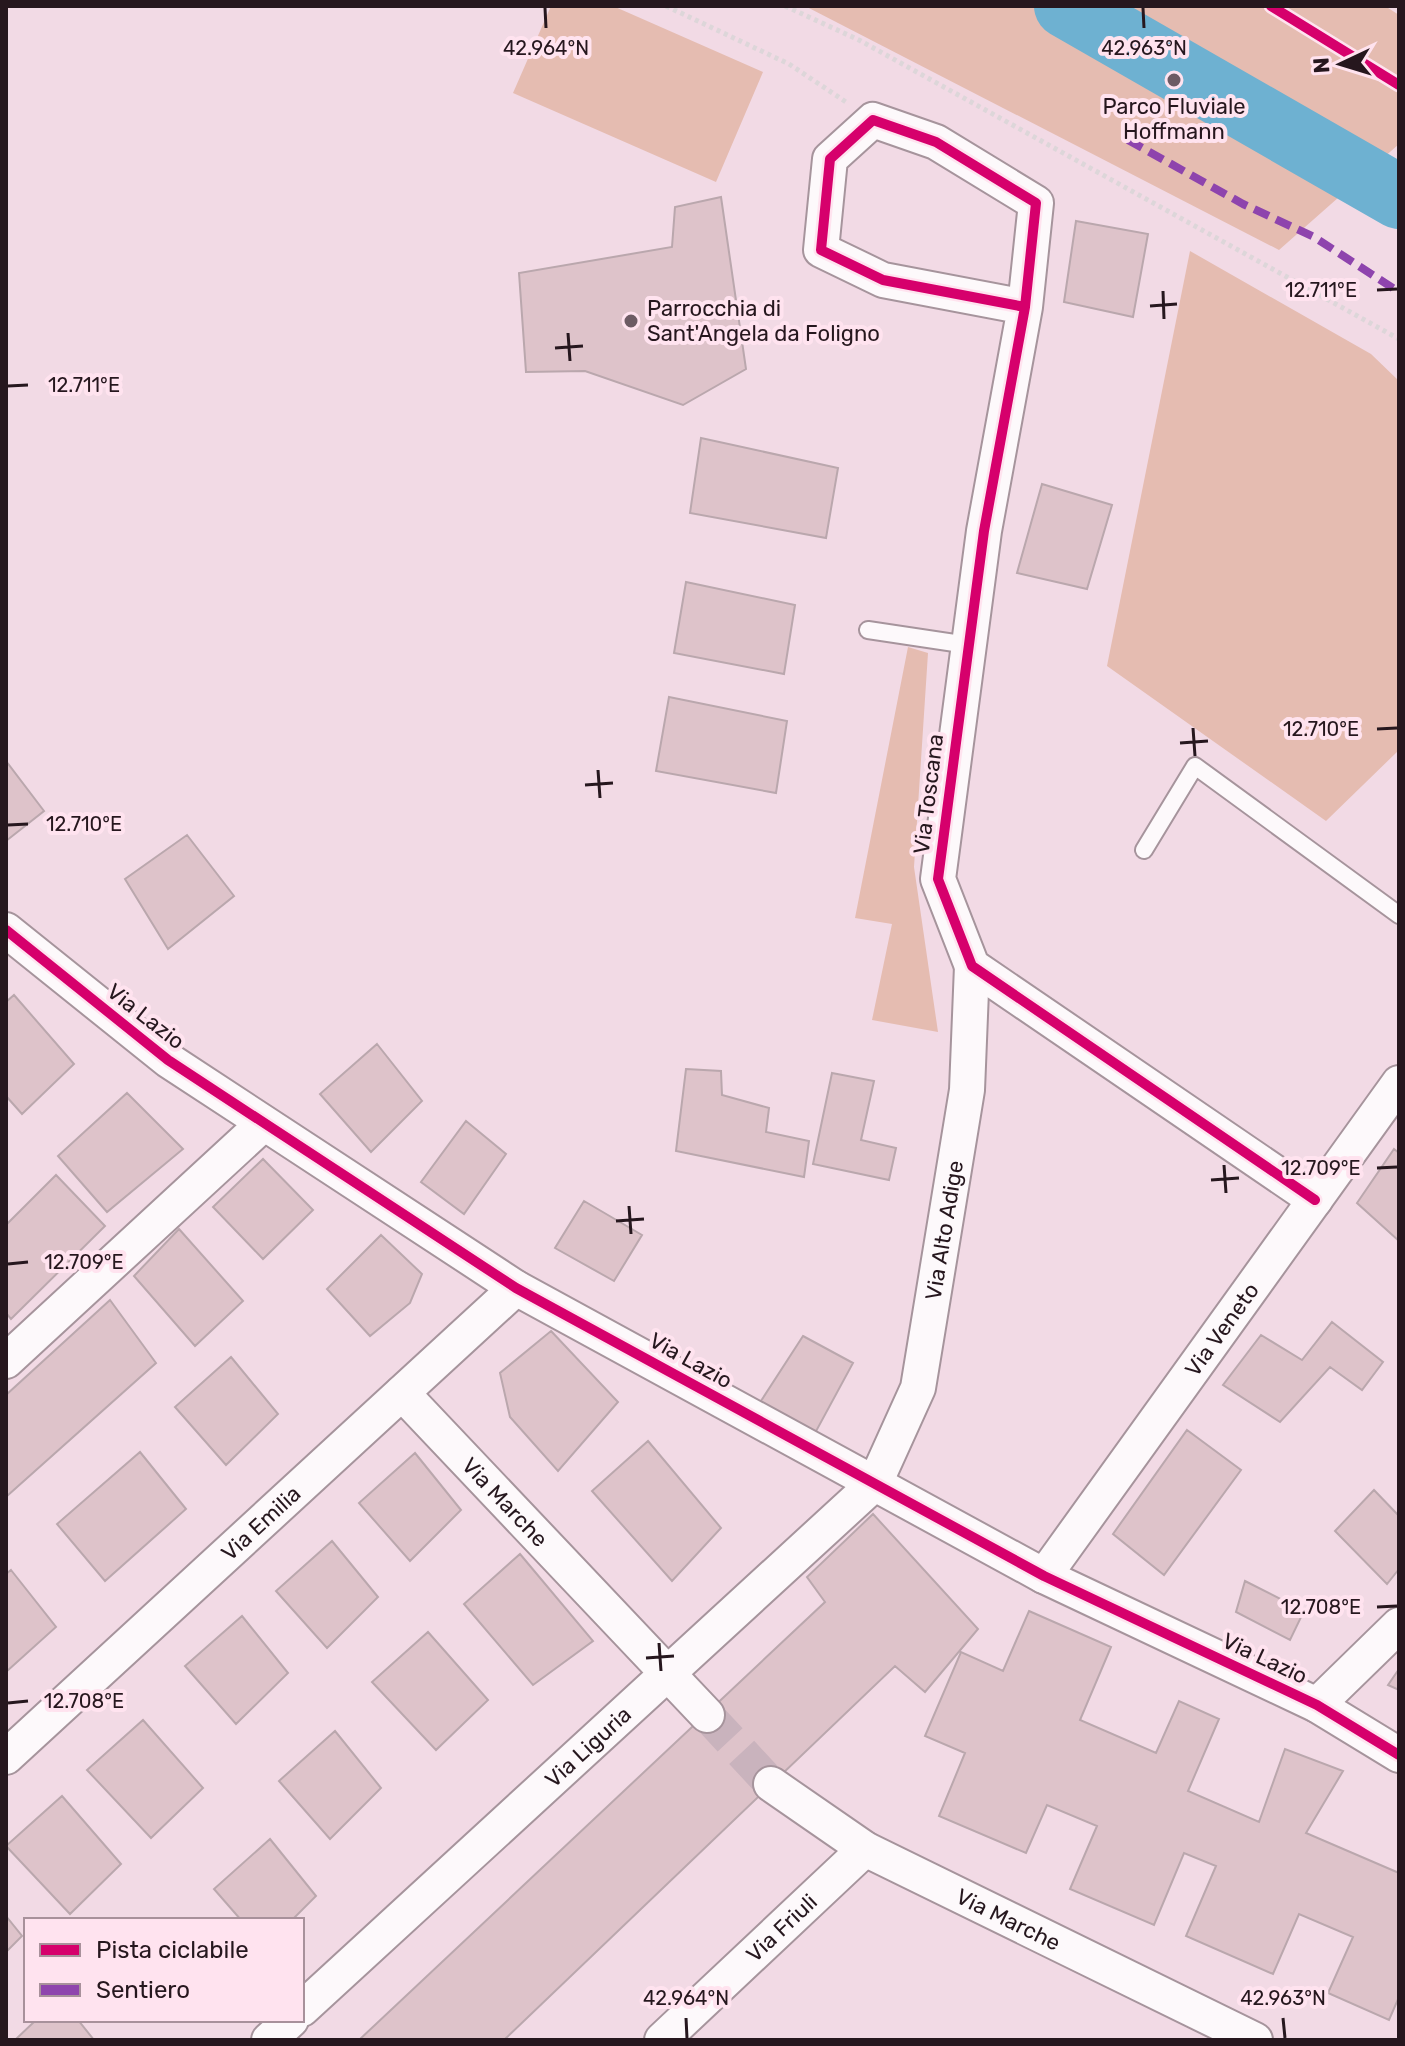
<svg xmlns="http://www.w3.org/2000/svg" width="1405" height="2046" font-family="Rubik,sans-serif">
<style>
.green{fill:#e5bcb1}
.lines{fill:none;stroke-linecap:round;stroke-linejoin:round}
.river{stroke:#6eb1d1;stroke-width:64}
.building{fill:#dec3ca;stroke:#baa7ad;stroke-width:2}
.street-tunnel{stroke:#c9b3bd;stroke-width:34;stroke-dasharray:34 17;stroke-linecap:butt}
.lane-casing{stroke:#a6949c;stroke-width:20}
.street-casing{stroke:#a6949c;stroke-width:38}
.path{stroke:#ddd6d9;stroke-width:5;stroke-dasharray:4 4;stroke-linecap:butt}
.lane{stroke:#fdf9fb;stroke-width:16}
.street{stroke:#fdf9fb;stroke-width:34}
.quiet{stroke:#8e44ad;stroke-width:8;stroke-dasharray:16 8;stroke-linecap:butt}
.cycleway-casing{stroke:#ffe3ef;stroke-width:15}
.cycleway{stroke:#d6006c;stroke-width:10}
.ticks{fill:none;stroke:#26171e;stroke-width:3}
.poi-dot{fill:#6d5b64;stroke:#ffe3ef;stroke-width:3}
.labels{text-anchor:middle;stroke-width:8;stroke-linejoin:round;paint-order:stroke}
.poi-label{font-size:22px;fill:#26171e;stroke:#ffe3ef}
.street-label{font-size:22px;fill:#26171e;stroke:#ffe3ef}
.ticks-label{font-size:20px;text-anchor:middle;fill:#26171e;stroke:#ffe3ef;stroke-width:8;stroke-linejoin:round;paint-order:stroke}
</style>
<rect width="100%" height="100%" fill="#f2dae5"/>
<path class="green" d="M551,6H613L763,72L716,182L513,93Z
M805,6H1385L1399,15V144L1279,250Z
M1190,251L1371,354L1399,381V750L1326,821L1107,666Z
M908,647L928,653L914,867L938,1032L872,1020L892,924L855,918Z"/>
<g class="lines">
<path class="river" d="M1066,6L1399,197"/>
</g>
<path class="building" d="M721,197L746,369L683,405L585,371L526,372L519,273L672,247L675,207Z
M1076,221L1148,234L1133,317L1064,302Z
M701,438L838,468L826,538L690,513Z
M1042,484L1112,505L1087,589L1017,573Z
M686,582L795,605L784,674L674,653Z
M669,697L787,721L776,793L656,771Z
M6,761L44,811L6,841Z
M187,835L234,896L168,949L125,879Z
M14,995L74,1064L22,1114L6,1096V1002Z
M377,1044L422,1101L371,1152L320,1094Z
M686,1069L721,1071L722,1095L769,1108L766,1132L809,1141L804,1177L676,1151Z
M832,1073L874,1081L861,1140L896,1148L889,1180L813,1164Z
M127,1093L183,1149L107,1212L58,1156Z
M466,1121L506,1154L464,1214L421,1182Z
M1394,1149L1399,1153V1241L1357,1203Z
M263,1159L313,1210L263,1259L213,1207Z
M56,1175L105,1226L11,1319L6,1313V1225Z
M584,1201L642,1235L614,1281L555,1248Z
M179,1229L243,1301L195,1346L134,1276Z
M381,1235L422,1274L410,1303L370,1336L327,1289Z
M110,1300L156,1363L7,1496L6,1395Z
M1332,1322L1383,1362L1362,1390L1330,1367L1280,1422L1223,1385L1261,1335L1302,1360Z
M551,1331L618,1402L558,1471L510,1417L500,1373Z
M803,1336L853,1363L814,1435L759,1404Z
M231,1357L278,1414L226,1465L175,1407Z
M1187,1430L1241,1470L1164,1575L1113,1534Z
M648,1441L721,1528L672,1581L592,1491Z
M140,1452L186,1509L105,1581L57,1524Z
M415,1453L461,1510L410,1561L359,1503Z
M1374,1490L1399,1516V1569L1387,1584L1335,1531Z
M873,1514L978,1629L925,1692L895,1666L504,2040H359L825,1602L807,1577Z
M332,1541L378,1597L327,1648L276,1591Z
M520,1554L593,1641L533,1685L464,1604Z
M11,1570L56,1627L6,1672V1574Z
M1245,1581L1304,1611L1290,1640L1236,1612Z
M1029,1611L1111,1647L1080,1720L1156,1753L1179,1701L1219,1719L1188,1791L1259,1822L1285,1749L1343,1771L1306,1833L1399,1873V1997L1389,2020L1328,1993L1353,1937L1299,1914L1273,1974L1186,1936L1216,1866L1184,1853L1154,1925L1070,1889L1097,1826L1047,1805L1026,1853L939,1816L965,1753L925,1736L961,1652L1003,1671Z
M242,1616L288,1673L236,1724L185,1666Z
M428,1632L488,1700L436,1750L372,1682Z
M1399,1669V1690L1388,1685Z
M143,1720L203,1788L151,1838L87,1770Z
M335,1731L381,1788L330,1839L279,1781Z
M62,1796L121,1864L70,1914L6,1846Z
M270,1839L316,1896L292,1920H241L214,1889Z
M6,1916L22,1936L6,1952Z
M36,2020H78L94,2040H15Z"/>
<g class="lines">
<path class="street-tunnel" d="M707,1715L771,1784"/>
<g class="lane-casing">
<path id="lane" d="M868,630L968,645
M1144,850L1195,766L1399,915"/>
</g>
<g class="street-casing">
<g id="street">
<path d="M1025,307L1036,203L936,142L873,120L830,159L821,250L883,280L1025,307L984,531L938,879L972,966L1315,1200"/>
<path d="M6,930L168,1060L516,1288L1044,1576L1317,1705L1399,1755"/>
<path d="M6,1361L262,1125"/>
<path id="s1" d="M402,1393L707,1715"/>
<path id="s2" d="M1044,1576L1399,1083"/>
<path d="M1317,1705L1399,1625"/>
<path id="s3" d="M6,1757L516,1288"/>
<path id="s4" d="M771,1784L865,1849L1255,2040"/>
<path id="s5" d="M302,2009L875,1483L918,1388L967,1090L972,966"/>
<path d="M269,2040L291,2020"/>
<path id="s6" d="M662,2040L865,1849"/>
</g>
</g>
<path class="path" d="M666,6L789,64L846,102
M785,6L859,40L1399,339"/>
<use href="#lane" class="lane"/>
<use href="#street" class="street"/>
<path class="quiet" d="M1128,140L1243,204L1314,237L1399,292"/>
<g class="cycleway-casing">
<path id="cycleway" d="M1271,6L1399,85
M1025,307L1036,203L936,142L873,120L830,159L821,250L883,280L1025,307L984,531L938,879L972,966L1315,1200
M6,930L168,1060L516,1288L1044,1576L1317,1705L1399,1755"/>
</g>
<use href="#cycleway" class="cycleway"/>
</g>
<path class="ticks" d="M545,8L546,28M1143,8L1144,28M1377,290L1397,289M1163,291L1164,319M1150,306L1177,304M568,333L570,361M555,348L583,346M8,386L28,385M1193,728L1195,756M1377,729L1397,728M1180,743L1208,741M598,770L600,798M585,785L613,783M8,825L28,824M1224,1165L1226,1193M1377,1168L1397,1167M1211,1180L1239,1178M629,1206L631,1234M616,1221L644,1219M8,1264L28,1262M1377,1607L1397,1606M659,1643L661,1671M646,1658L674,1656M8,1703L28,1701M686,2018L687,2038M1283,2018L1285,2038"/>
<g class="poi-dot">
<circle cx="1174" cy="80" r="8"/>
<circle cx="631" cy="321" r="8"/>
</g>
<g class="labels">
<g class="poi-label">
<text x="1174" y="114">Parco Fluviale<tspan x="1174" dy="25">Hoffmann</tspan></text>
<text x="647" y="316" text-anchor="start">Parrocchia di<tspan x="647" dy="25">Sant'Angela da Foligno</tspan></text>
</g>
<g class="street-label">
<text transform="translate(928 794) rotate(-83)" y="8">Via Toscana</text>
<text transform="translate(146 1016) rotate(38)" y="8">Via Lazio</text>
<text dy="8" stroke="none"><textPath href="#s5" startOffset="1042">Via Alto Adige</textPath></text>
<text dy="8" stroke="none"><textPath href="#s2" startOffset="304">Via Veneto</textPath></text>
<text transform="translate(691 1360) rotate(29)" y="8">Via Lazio</text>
<text dy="8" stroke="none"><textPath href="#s1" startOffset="150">Via Marche</textPath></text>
<text dy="8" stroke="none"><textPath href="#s3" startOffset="346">Via Emilia</textPath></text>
<text transform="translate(1265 1658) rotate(25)" y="8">Via Lazio</text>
<text dy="8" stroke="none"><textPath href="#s5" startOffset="388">Via Liguria</textPath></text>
<text dy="8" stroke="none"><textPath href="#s4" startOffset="274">Via Marche</textPath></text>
<text dy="8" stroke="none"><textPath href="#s6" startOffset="164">Via Friuli</textPath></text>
</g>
</g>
<g class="ticks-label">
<text x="546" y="55">42.964°N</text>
<text x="1144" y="55">42.963°N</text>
<text x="1321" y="297">12.711°E</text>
<text x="84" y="392">12.711°E</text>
<text x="1321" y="736">12.710°E</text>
<text x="84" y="831">12.710°E</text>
<text x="1321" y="1175">12.709°E</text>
<text x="84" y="1269">12.709°E</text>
<text x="1321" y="1614">12.708°E</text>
<text x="84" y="1708">12.708°E</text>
<text x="686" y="2005">42.964°N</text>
<text x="1283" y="2005">42.963°N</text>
</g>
<rect width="1405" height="2046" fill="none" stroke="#26171e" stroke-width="16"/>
<rect x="24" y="1918" width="280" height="104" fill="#ffe3ef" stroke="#a8919b" stroke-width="2"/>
<rect x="40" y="1944" width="40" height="12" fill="#d6006c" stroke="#a8919b" stroke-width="2"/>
<text x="96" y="1958" font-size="24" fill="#26171e">Pista ciclabile</text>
<rect x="40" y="1984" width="40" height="12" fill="#8e44ad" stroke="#a8919b" stroke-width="2"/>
<text x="96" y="1998" font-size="24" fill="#26171e">Sentiero</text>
<g transform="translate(1341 64) rotate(266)" stroke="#ffe3ef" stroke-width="6" paint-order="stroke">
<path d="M0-6L14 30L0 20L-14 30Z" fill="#26171e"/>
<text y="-12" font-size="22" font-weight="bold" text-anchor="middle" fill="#26171e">N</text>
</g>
</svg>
